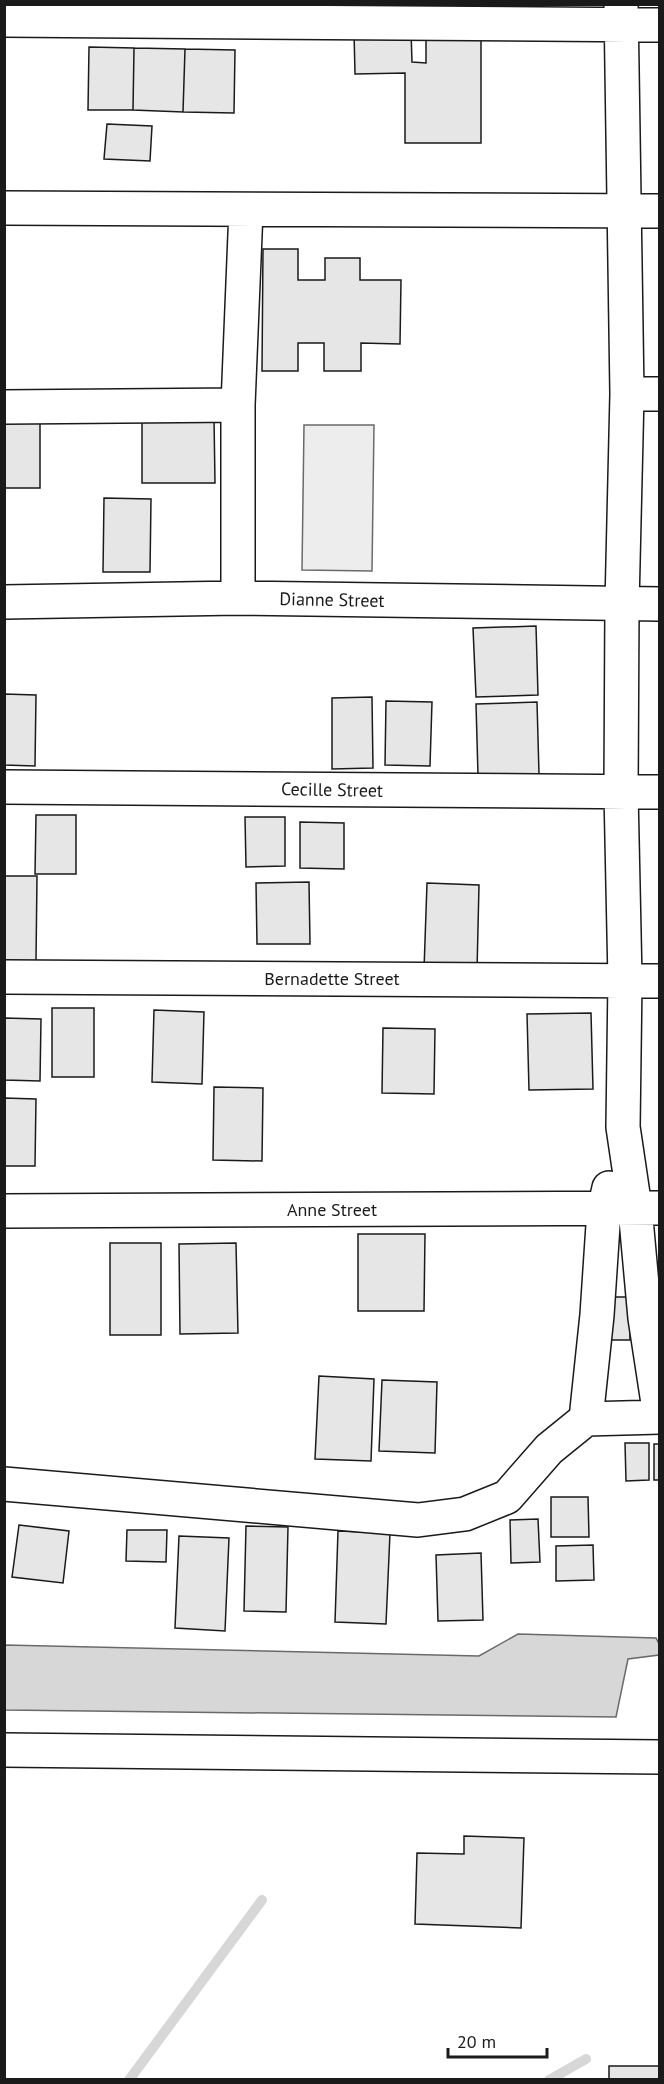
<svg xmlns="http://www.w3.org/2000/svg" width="664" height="2084" font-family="'PT Sans',sans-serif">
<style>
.built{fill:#ededed;stroke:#6a6a6a;stroke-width:1.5}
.water{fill:#d7d7d7;stroke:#6a6a6a;stroke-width:1.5}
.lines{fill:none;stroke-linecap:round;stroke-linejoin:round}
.stream{stroke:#d7d7d7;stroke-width:10}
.building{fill:#e6e6e6;stroke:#1a1a1a;stroke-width:1.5}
.minor-casing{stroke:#1a1a1a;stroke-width:36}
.minor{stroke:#fff;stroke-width:33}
.labels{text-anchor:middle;stroke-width:4.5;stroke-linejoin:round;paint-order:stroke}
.street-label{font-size:18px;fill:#1a1a1a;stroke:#fff}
</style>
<rect width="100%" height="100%" fill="#fff"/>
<path class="built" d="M304,425H374L372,571L302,570Z"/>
<path class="water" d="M518,1634L656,1638L659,1644V1655L628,1659L616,1717L5,1710V1645L479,1656Z"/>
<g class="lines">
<path class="stream" d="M129,2080L262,1900
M549,2080L586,2059"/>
</g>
<path class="building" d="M411,31L412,62L426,63V33H481V143H405V73L355,74L354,32Z
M89,47L134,48L133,110H88Z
M134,48L185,49L183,112L133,110Z
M185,49L235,50L234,113L183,112Z
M107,124L152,126L150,161L104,159Z
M263,249H298V280H325V258H360V280H401L400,344L361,343V371H324V343H298V371H262Z
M214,417L215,483H142V418Z
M4,419H40V488H4Z
M104,498L151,499L150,572H103Z
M536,626L538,695L476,697L473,628Z
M4,694L36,695L35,766L4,765Z
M372,697L373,768L332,769V698Z
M386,701L432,702L430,766L385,765Z
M537,702L539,774L478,775L476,704Z
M36,815H76V874H35Z
M245,817H285V866L246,867Z
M300,822L344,823V869L300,868Z
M4,876H37L36,961H4Z
M309,882L310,944H257L256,883Z
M427,883L479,885L477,971L424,970Z
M52,1008H94V1077H52Z
M154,1010L204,1012L202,1084L152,1082Z
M591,1013L593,1089L529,1090L527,1014Z
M4,1018L41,1019L40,1081L4,1080Z
M383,1028L435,1029L434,1094L382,1093Z
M214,1087L263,1088L262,1161L213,1160Z
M4,1098L36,1099L35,1166H4Z
M358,1234H425L424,1311H358Z
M110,1243H161V1335H110Z
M236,1243L238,1333L180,1334L179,1244Z
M602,1297H630V1340H603Z
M319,1376L374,1379L371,1461L315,1459Z
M382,1380L437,1382L435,1453L379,1451Z
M625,1443H649V1480L626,1481Z
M654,1444H660V1480H654Z
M551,1497H588L589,1537H551Z
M538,1519L540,1562L511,1563L510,1520Z
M19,1525L69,1531L63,1583L12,1577Z
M246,1526L288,1527L286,1612L244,1611Z
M127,1530H167L166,1562L126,1561Z
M338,1531L390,1533L386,1624L335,1622Z
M179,1536L229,1538L225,1631L175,1628Z
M593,1545L594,1580L556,1581V1546Z
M481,1553L483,1620L438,1621L436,1555Z
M464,1836L524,1838L521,1928L415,1924L417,1853L464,1854Z
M609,2066H660V2080H609Z"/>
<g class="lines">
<g class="minor-casing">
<path id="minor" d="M621,4L627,394L622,604L621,792L625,980L623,1127L635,1208L645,1318L660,1416
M4,20L660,25
M4,208L660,211
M627,394H660
M4,407L238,405
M238,598V405L246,210
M4,602L238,598L660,604
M4,787L660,792
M4,977L660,981
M4,1211L660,1208
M586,1419L597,1315L604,1210L609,1188
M4,1484L418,1520L465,1514L507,1497L549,1449L586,1419L660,1417
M4,1750L660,1757"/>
</g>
<use href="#minor" class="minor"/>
</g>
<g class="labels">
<g class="street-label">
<text transform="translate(332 600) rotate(1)" y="6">Dianne Street</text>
<text transform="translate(332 790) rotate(1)" y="6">Cecille Street</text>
<text x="332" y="985">Bernadette Street</text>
<text x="332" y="1216">Anne Street</text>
</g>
</g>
<rect width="664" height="2084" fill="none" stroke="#1a1a1a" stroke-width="12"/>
<path d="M448 2048v9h99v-9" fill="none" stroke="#1a1a1a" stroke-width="3"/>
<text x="457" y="2048" font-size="18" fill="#1a1a1a" stroke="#ffffff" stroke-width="4.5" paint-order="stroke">20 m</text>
</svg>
